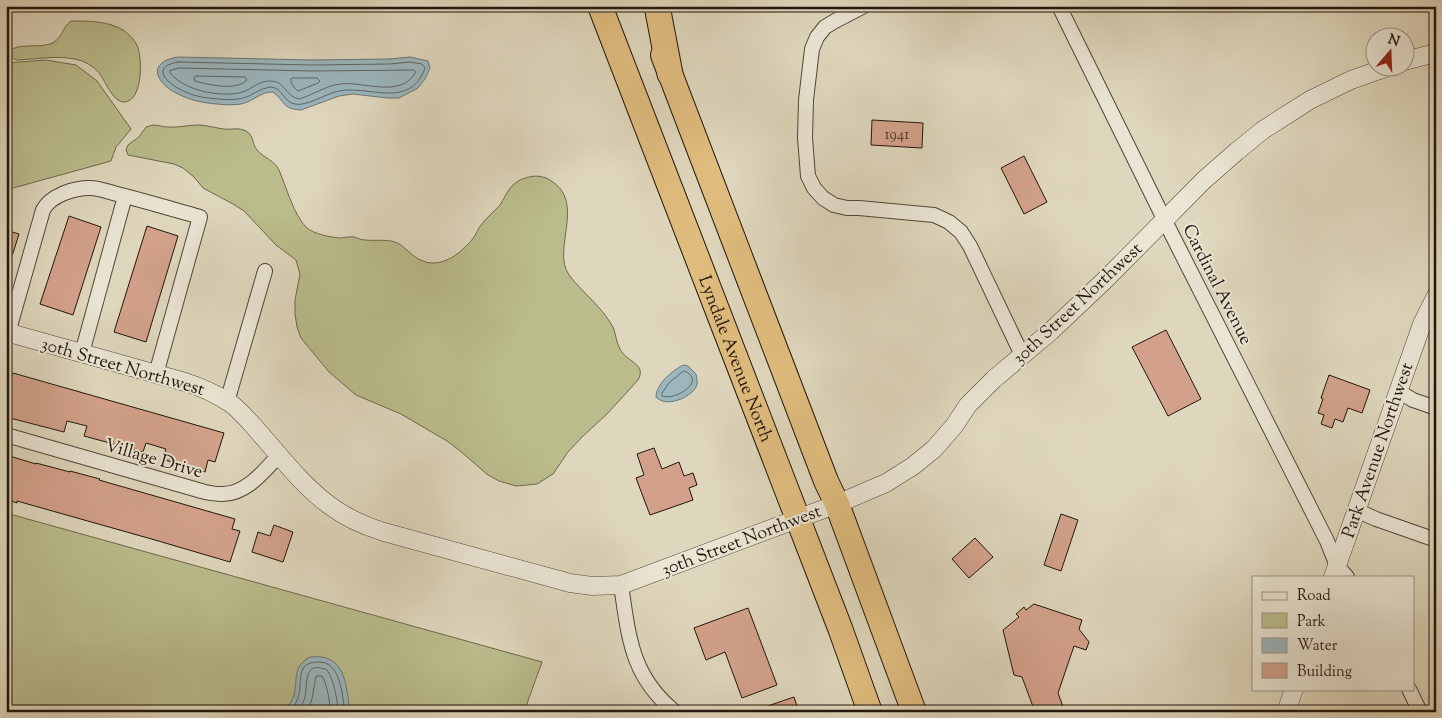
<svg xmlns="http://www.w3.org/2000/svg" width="1442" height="718" font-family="'Sorts Mill Goudy',serif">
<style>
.green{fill:#babc8c;stroke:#6e684c}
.water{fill:#9bb6bd;stroke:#6a7676}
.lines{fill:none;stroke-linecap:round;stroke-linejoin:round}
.shore{stroke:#5e6664;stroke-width:1}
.building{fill:#d3a18b;stroke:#21150c}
.minor-casing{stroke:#504638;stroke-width:16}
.tertiary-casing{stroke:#504638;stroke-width:19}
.trunk-casing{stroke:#21150c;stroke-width:26}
.motorway-casing{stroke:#21150c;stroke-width:27}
.minor{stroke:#eae5d4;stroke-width:14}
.tertiary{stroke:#eae5d4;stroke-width:18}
.trunk{stroke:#e0bc7e;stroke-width:24}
.motorway{stroke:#e0bc7e;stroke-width:25}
.labels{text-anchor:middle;stroke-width:4;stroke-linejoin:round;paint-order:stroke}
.number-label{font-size:15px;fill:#4e382c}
.street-label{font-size:18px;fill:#21150c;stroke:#eae5d4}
</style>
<rect width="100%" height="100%" fill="#dfd7bd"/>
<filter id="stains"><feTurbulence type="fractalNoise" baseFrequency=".004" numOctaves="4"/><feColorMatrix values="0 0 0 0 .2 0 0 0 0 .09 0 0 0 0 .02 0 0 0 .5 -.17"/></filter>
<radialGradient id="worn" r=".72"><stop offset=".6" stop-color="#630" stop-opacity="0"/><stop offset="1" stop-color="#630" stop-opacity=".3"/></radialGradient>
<path class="green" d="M71,21C89,21 108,21 123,30C129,34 136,41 138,48C142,60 143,101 124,102C113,102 105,81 100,74C94,66 83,60 74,59C60,56 46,58 32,59C27,59 21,60 17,60C13,59 13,58 10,56V51C17,43 38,48 50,44C62,40 62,27 71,21Z
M46,60L76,65L97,81L131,129L116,147L111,161L6,190V63Z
M153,125C159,125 162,127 168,127C178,128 188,125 198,125C207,125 215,128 224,129C232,130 238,127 246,131C254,135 252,144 257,150C264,158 274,160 279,170C286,186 294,216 307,228C314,234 330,237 339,238C344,238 349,236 354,237C358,238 361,240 365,240C375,241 385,239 395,242C406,246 411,257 423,261C442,269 463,252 474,237C477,233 478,228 482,224C487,217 494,212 500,205C504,199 507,191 512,186C522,176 539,173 550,180C587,202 551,249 569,275C583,293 602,307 613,327C616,334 616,342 620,349C627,363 647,363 638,380L607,414L582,437L568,452L553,474L537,484L527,485L516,486L499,481L488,475L459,450L447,441L401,414L356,395L329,372L301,338L297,327L295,314V300L300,274L296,260L276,245L244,211L233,204L203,188L194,177L183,168L174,164L128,155L126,150L128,145L139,137L146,127Z
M6,513L542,662L524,712H6Z"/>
<path class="water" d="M178,57L312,60L390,59L410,57L428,61L430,68L425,79L418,88L399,98H387L353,94L339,96L301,110C282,109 285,101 273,92C262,91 252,102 241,104C234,105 225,105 217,104C203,103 189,100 176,93C155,82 147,62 178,57Z
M683,365L688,366L696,374C697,379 698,383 696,387C690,398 666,408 656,397C656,384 672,371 683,365Z
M310,657C346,653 346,685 350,712H281L287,709C289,705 292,700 294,695C298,679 292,667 310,657Z"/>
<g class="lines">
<path class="shore" d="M178,62L312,65L390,64L410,62L422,64L425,68C410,110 369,85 339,91C327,93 306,107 295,104C283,102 283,88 271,87C263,88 256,92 249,96C240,100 229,100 218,99C208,98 197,97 188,93C172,87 146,68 178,62Z
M179,68L312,71L414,70L416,72C400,99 365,81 340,84C325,86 313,95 299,99C286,97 285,81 271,81C259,80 250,91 239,93C217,97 184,90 170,73V71Z
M196,76L245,77L247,80C237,91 209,85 195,81L194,78Z
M293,78H317L320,81L318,83L298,91C295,89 290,83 291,79Z
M684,371C708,380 676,401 662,396V393L669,383Z
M291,712C294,706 298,700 299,694C301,685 299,675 304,667C308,663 313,662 318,662C341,661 342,695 345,712
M298,712C301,707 304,702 305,697C308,683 303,660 327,670C335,682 336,698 339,712
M307,712L312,699L316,676H322C328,687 329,700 331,712"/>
</g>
<path class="building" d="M872,120L923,123L922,148L871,145Z
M1024,156L1047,202L1024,214L1001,168Z
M69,216L101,227L73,315L40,304Z
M147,226L178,236L146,342L114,332Z
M6,230L19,234L8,269L6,268Z
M1166,330L1201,399L1168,416L1132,347Z
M13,373L224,433L215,462L208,460L205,472L162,459L166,449L146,443L143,452L84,436L87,426L67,421L64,432L6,417L8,406H6V398Z
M1329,375L1370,390L1362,413L1348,408L1343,422L1335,419L1332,428L1321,424L1324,415L1318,413L1323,399L1321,398Z
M654,448L662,469L679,462L684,476L693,473L697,485L689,488L693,500L650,515L636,478L644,475L637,454Z
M6,455L36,464V463L70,472V471L100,479L99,480L235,519L232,529L240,531L230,562L155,540L17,501V503L6,499Z
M1061,514L1078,520L1061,571L1044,565Z
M274,525L293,532L283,562L252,552L258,532L270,536Z
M975,538L993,557L969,578L952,559Z
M1034,604L1082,620L1079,629L1089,642L1086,650L1074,646L1058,693L1065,712H1035L1022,677L1014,675L1003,630L1019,617L1016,614L1024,607L1026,610Z
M748,608L777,685L742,698L725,652L706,660L694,628Z
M794,697L799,712H757L756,710Z"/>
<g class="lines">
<g class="minor-casing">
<path id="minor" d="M864,6L835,21L825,27L817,37L812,49L806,100L805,138L808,176L814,188L823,198L834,205L847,208H859L934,215L949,222L961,232L970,246L1022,355
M1059,6L1164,219L1327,541L1337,566L1347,577
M8,333L43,210C51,195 74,188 90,188C99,188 109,192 117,194C145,201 172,209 200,217L156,374
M82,353L125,196
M1398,391L1413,400L1436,408
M227,402L265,271
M6,435L205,492C210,493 216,494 221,494C246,495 264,471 279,455
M1356,510L1376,519L1436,540
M621,585C629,638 631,676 675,712
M1409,689L1420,712"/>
</g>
<g class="tertiary-casing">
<path id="tertiary" d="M1404,61L1436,53
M6,332L185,382C201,387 216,394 230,403C240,410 249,421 257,430C280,456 302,485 329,505C346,518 365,526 384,532L570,583L592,586L621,585L837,504L886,483L913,466L934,449L954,426L968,405L994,379L1051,331L1106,279L1204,180L1236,152L1263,130L1310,100L1351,80L1385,68
M1333,577L1422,324L1436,296
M1286,712L1294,689"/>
</g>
<g class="trunk-casing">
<g id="trunk">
<path id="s1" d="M600,6L840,628L870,712"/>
<path d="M663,55L826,481L837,504L914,712"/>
</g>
</g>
<g class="motorway-casing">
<path id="motorway" d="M657,6L670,74"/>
</g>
<use href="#minor" class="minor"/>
<use href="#tertiary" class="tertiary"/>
<use href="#trunk" class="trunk"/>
<use href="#motorway" class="motorway"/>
</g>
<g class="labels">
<g class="number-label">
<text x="897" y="139">1941</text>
</g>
<g class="street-label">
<text transform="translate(1218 284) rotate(63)" y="6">Cardinal Avenue</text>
<text transform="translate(1077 303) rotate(-43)" y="6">30th Street Northwest</text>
<text dy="6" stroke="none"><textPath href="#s1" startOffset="378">Lyndale Avenue North</textPath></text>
<text transform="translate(123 366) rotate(16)" y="6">30th Street Northwest</text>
<text transform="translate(1377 450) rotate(-71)" y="6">Park Avenue Northwest</text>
<text transform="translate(154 458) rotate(16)" y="6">Village Drive</text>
<text transform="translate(741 540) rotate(-21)" y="6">30th Street Northwest</text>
</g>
</g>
<rect width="1442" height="718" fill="none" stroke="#dfd7bd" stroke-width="25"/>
<rect x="8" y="8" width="1427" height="703" fill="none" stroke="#21150c" stroke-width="2.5"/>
<rect x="12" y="12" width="1417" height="693" fill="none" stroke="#21150c"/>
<rect x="1252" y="576" width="162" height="115" fill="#eae5d4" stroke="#9a9284"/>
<rect x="1262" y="592" width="25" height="8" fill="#eae5d4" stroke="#9a9284"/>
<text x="1297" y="600" font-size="15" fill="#21150c">Road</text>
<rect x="1262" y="613" width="25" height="15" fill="#babc8c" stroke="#9a9284"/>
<text x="1297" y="626" font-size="15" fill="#21150c">Park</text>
<rect x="1262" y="638" width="25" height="15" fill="#9bb6bd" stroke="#9a9284"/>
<text x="1297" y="650" font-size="15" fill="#21150c">Water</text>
<rect x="1262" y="663" width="25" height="15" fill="#d3a18b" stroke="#9a9284"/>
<text x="1297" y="676" font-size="15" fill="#21150c">Building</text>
<g transform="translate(1390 52) rotate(19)"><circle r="24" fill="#eae5d4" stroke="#9a9284"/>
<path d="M0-4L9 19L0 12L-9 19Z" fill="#8f2418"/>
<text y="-8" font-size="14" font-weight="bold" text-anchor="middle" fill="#21150c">N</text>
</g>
<rect width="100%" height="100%" filter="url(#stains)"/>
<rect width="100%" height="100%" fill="url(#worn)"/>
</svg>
